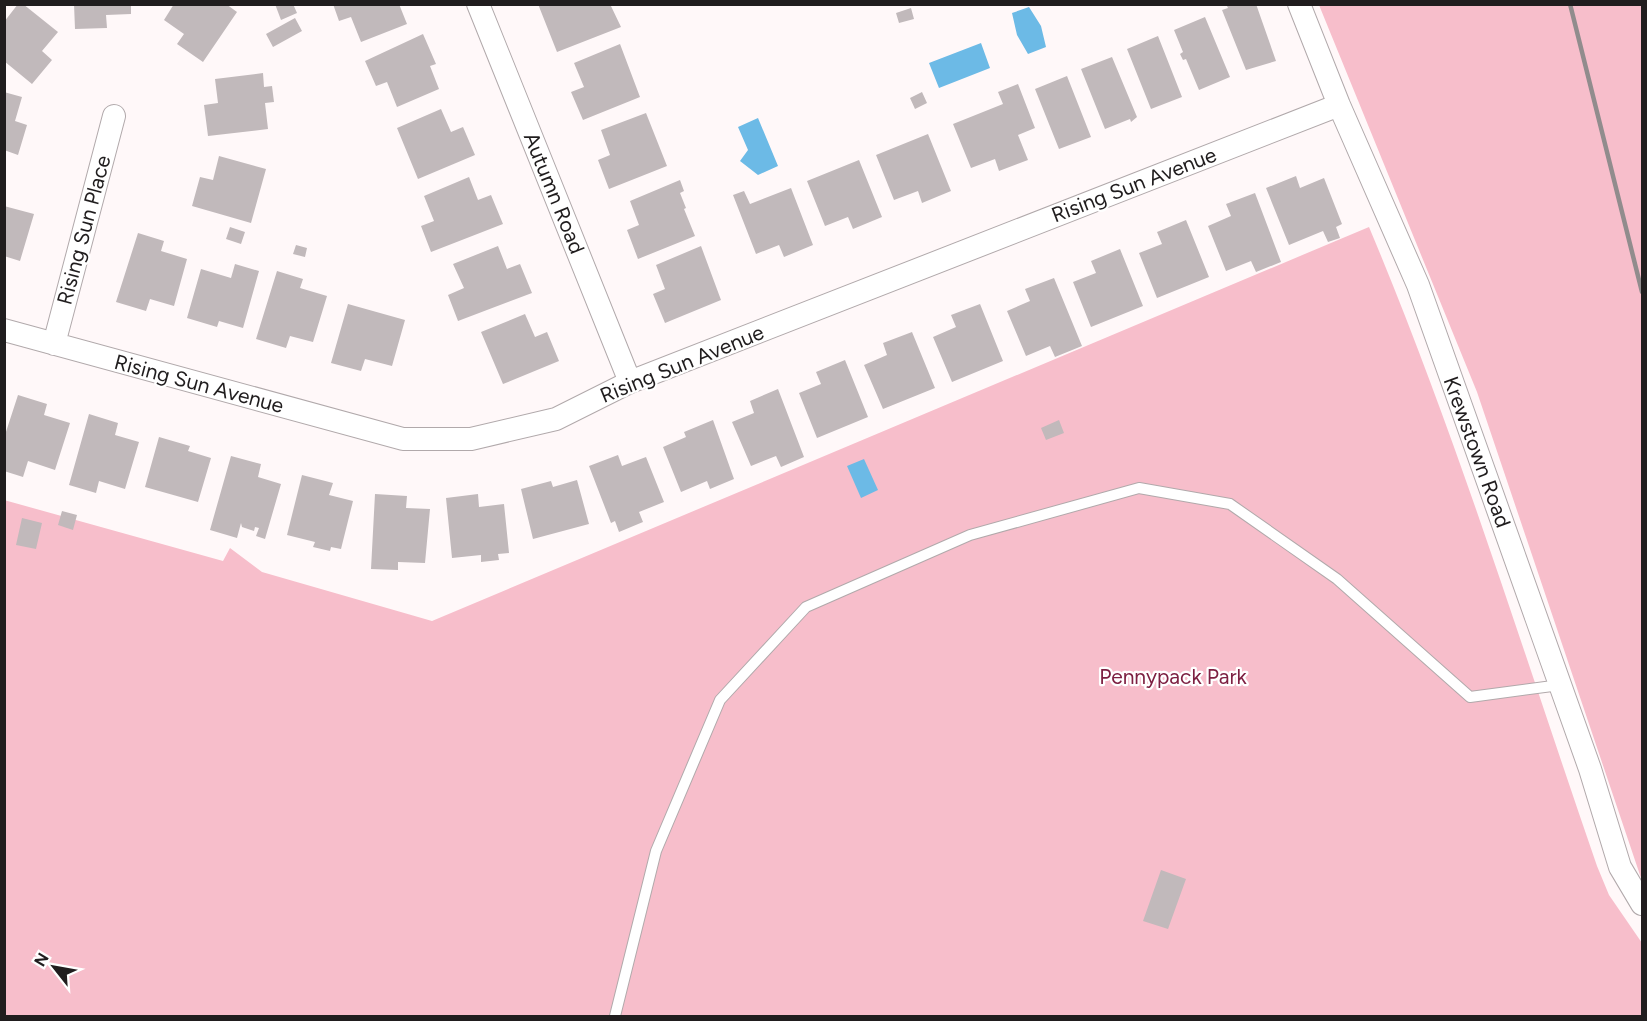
<svg xmlns="http://www.w3.org/2000/svg" width="1647" height="1021" font-family="Figtree,sans-serif">
<style>
.green{fill:#f7becb}
.water{fill:#6cbae6}
.building{fill:#c1b9bb}
.lines{fill:none;stroke-linecap:round;stroke-linejoin:round}
.lane-casing{stroke:#b1a9ab;stroke-width:12}
.street-casing{stroke:#b1a9ab;stroke-width:24}
.lane{stroke:#fff;stroke-width:10}
.street{stroke:#fff;stroke-width:22}
.rail{stroke:#918c8d;stroke-width:4.5}
.labels{text-anchor:middle;stroke-width:4.5;stroke-linejoin:round;paint-order:stroke}
.street-label{font-size:21px;fill:#201d1e;stroke:#fff}
.park-label{font-size:21px;fill:#7d2042;stroke:#fff}
</style>
<rect width="100%" height="100%" fill="#fff8f9"/>
<path class="green" d="M1319,5H1642V881L1477,392Z
M1369,227C1457,436 1523,652 1597,866L1609,895L1642,943V1016H5L4,500L223,561L230,548L262,572L432,621Z"/>
<path class="water" d="M1029,7L1041,26L1046,47L1028,54L1017,35L1012,13Z
M981,43L990,68L939,88L929,63Z
M758,118L778,166L758,175L740,161L748,150L738,127Z
M864,459L878,490L861,498L847,466Z"/>
<path class="building" d="M18,4H23L58,32L42,51L52,60L32,84L4,61V22Z
M74,4H131V14L106,15L107,28L75,29Z
M174,4H226L237,12L203,62L177,44L184,34L164,20Z
M275,4H293L297,13L281,20Z
M333,4H399L407,24L361,42L351,17L339,21Z
M538,4H610L621,27L557,52Z
M1226,4H1256L1276,61L1246,70L1222,10L1228,8Z
M911,8L914,19L899,23L896,13Z
M1205,17L1230,77L1199,90L1186,59L1183,60L1180,54L1183,52L1174,30Z
M295,18L302,31L273,47L266,34Z
M423,34L436,64L430,66L439,89L397,107L387,82L376,86L365,61Z
M1158,36L1182,97L1151,109L1127,49Z
M620,44L640,97L583,120L571,92L584,87L574,63Z
M1112,57L1137,117L1131,122L1130,119L1105,129L1081,69Z
M263,73L264,87L272,86L274,102L265,103L268,129L208,136L204,105L218,103L215,79Z
M1067,76L1091,137L1059,149L1035,89Z
M1018,84L1035,128L1018,135L1028,160L999,171L995,159L971,168L953,124L1003,104L998,92Z
M4,92L22,97L15,121L27,125L18,155L4,150Z
M922,92L927,103L915,109L910,98Z
M441,109L451,132L463,127L475,155L418,179L397,128Z
M646,113L667,166L609,189L598,160L610,155L601,130Z
M928,134L951,191L922,203L918,191L894,200L876,155Z
M219,156L266,169L251,223L192,206L200,177L213,180Z
M859,160L882,217L853,229L848,217L825,226L807,181Z
M1296,176L1300,188L1324,178L1342,224L1336,227L1340,238L1328,242L1323,231L1289,245L1266,188Z
M469,177L478,200L491,195L503,224L431,252L421,226L434,221L424,196Z
M680,180L684,191L680,193L686,208L684,209L695,236L638,259L627,230L639,225L630,201Z
M791,188L813,245L784,257L779,245L756,254L733,195L744,191L750,204Z
M1255,193L1281,262L1256,272L1251,261L1226,271L1208,226L1231,216L1226,204Z
M4,206L34,214L20,261L4,256Z
M1186,220L1209,277L1157,298L1139,253L1162,244L1157,232Z
M230,227L245,232L241,244L226,239Z
M138,233L164,241L161,251L187,259L174,306L150,299L146,311L116,302Z
M296,245L307,248L305,257L293,254Z
M498,246L507,269L520,264L532,293L458,321L448,295L464,288L453,264Z
M701,246L721,300L665,323L653,294L665,289L656,265Z
M1120,249L1143,306L1091,327L1073,282L1096,273L1091,261Z
M235,264L259,271L243,328L219,321L217,327L187,318L201,269L231,278Z
M277,271L303,279L300,288L327,296L313,342L290,336L286,348L256,339Z
M1054,278L1082,346L1055,357L1050,346L1026,356L1007,311L1030,301L1025,289Z
M348,304L405,320L392,366L365,359L361,371L331,363Z
M980,304L1003,361L952,382L933,337L956,327L951,315Z
M525,314L535,337L547,332L559,361L503,384L481,332Z
M912,332L935,388L883,409L864,365L887,355L883,343Z
M845,360L868,417L817,438L799,393L821,384L816,372Z
M778,389L804,457L781,467L776,456L751,466L732,422L754,413L750,401Z
M18,395L47,404L44,415L70,423L55,470L28,461L23,477L4,471V438Z
M89,414L118,423L115,435L139,442L125,489L99,481L96,493L69,485Z
M713,420L734,479L710,489L707,481L681,492L663,447L686,437L684,432Z
M1059,420L1064,433L1046,440L1041,428Z
M159,437L190,446L188,451L211,458L198,502L145,487Z
M618,455L622,466L646,457L664,502L639,512L643,522L619,532L615,521L611,523L589,466Z
M231,456L261,464L258,477L281,484L265,539L256,536L259,528L255,527L254,531L242,527L241,523L237,538L210,530Z
M302,475L333,483L329,495L353,501L341,549L331,547L330,551L313,547L315,542L287,535Z
M577,480L589,524L533,539L521,489L551,481L553,487Z
M375,494L407,496L406,508L430,509L425,563L398,562V570L371,569Z
M478,494L479,507L504,504L509,553L498,554L499,560L481,562V555L452,558L446,498Z
M62,511L77,515L73,530L58,525Z
M22,518L42,523L36,549L16,545Z
M1161,870L1186,879L1168,929L1143,921Z"/>
<g class="lines">
<g class="lane-casing">
<path id="lane" d="M615,1016L656,851L720,700L806,607L970,535L1139,488L1230,504L1337,579L1470,697L1560,685"/>
</g>
<g class="street-casing">
<path id="street" d="M478,4L630,382
M1299,4L1339,105L1418,285L1590,769L1620,867L1642,904
M4,330L403,439H471L556,419L630,382L1339,105
M54,344L114,116"/>
</g>
<use href="#lane" class="lane"/>
<use href="#street" class="street"/>
<path class="rail" d="M1570,4L1642,292"/>
</g>
<g class="labels">
<g class="street-label">
<text transform="translate(1134 185) rotate(-21)" y="7">Rising Sun Avenue</text>
<text transform="translate(554 193) rotate(68)" y="7">Autumn Road</text>
<text transform="translate(84 230) rotate(-75)" y="7">Rising Sun Place</text>
<text transform="translate(682 364) rotate(-22)" y="7">Rising Sun Avenue</text>
<text transform="translate(199 384) rotate(15)" y="7">Rising Sun Avenue</text>
<text transform="translate(1477 452) rotate(70)" y="7">Krewstown Road</text>
</g>
<g class="park-label">
<text x="1173" y="684">Pennypack Park</text>
</g>
</g>
<rect width="1647" height="1021" fill="none" stroke="#201d1e" stroke-width="12"/>
<g transform="translate(54 967) rotate(301)" stroke="#ffffff" stroke-width="4.5" paint-order="stroke">
<path d="M0-4.5L10 22L0 15L-10 22Z" fill="#201d1e"/>
<text y="-9" font-size="16" font-weight="bold" text-anchor="middle" fill="#201d1e">N</text>
</g>
</svg>
